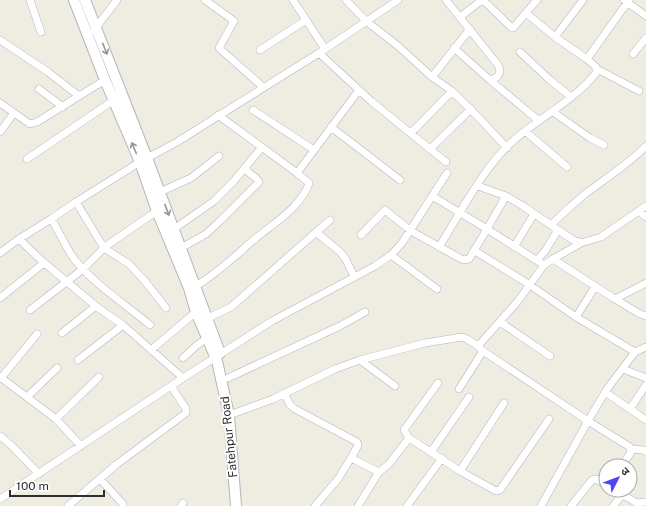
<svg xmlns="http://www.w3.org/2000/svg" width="646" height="506" font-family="'Public Sans','Noto Sans Devanagari',sans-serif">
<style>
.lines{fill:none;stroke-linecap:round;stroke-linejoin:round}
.street-casing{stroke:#b4b4c1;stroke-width:8}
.secondary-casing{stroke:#b4b4c1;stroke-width:12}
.street{stroke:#fff;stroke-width:7}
.secondary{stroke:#fff;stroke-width:10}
.oneway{stroke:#969696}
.labels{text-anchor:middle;stroke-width:4;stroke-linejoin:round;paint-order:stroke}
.street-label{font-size:12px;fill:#2e2e2e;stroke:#fff}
</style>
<rect width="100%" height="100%" fill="#efece1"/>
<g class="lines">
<g class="street-casing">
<path id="street" d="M30,0L41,32
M205,0L234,21L219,48L263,87
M293,0L325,49
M346,0L366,21L398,46L432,77L452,91L481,120L507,148
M446,0L498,65C502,72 499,78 490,80L454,48
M483,0L511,27L513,28L537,0
M624,0L646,16
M460,17L482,0
M94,30L117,0
M555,37L583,0
M0,40L48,72L79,96
M260,50L306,20
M520,52L550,80L571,97
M319,53L371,101L446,162
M633,54L646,38
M587,59L629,0
M597,69L639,91
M432,77L470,29
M490,80L539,121
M39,89L63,107
M0,103L30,124L37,122L105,80
M253,110L314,150
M553,112L590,138L604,145
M331,127L400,180
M525,131L567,167
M0,132L14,113
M411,133L452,91
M431,148L471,109
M27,159L114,100
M297,173L359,90
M478,186L506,196
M160,192L191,178L219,156
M432,196L487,229L506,196L523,206L573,240L581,243
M76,202L104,248L129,264L144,280L166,308
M639,211L646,217
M51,219C60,232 65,247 75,260C95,285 125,304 150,325
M551,225C562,214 573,204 585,194C606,178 628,165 646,146
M174,229L214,201L233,182L262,147
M317,233L339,251L345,258L354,276
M361,235L385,210L411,231L463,260L469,259L487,229L544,265
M19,239L42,261L97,307L123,325L183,378
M439,247C460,214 484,166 514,140C540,117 574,101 596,73V67L587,59L555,37L526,13
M514,247L534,214
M181,248L206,234L220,221L259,182L256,178L244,169
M475,251L530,285L576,317L635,352
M0,253L19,239L51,219L76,202L140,162L177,142L319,53L398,0
M391,255L437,289
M553,259L581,243L601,237L646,206
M537,260L545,251L558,230
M196,286C218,273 236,255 256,238C273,224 303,205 309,183L297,173L218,115
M0,298L44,263
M615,299L646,283
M30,310L83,269L106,246L157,211
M576,317L595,287
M208,318L231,307L330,220
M500,322L550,356
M62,333L96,306
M478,346L483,351L588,421L541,506
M646,347L635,352L607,389L606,392L608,394L646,420
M151,350L196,312
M183,358L196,346L207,338
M78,360L123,325
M360,360L395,386
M623,369L646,378
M0,377L56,419L81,446
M1,378L37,334
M228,378L340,326L365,312
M459,389L483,351
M607,389L588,421L630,447L631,452L622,466
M284,393L290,405L295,409L357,442L358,445L351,458
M27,397L57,368
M630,409L646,385
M235,413L273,399L335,369L360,360L425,343L462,337L467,339L478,346L518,301L544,265L553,259L615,299L640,314L646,316
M56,419L99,377
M0,436L12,446L39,474
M409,438L460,471L496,491L500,490L549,419
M632,449L644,450L646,452
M431,452L469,397
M460,471L504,403
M100,479L123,504V506
M614,490L637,503L646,502
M0,499L183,378L272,321L375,266L391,255L402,243L447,173
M68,506L117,464L186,413V409L171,386
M181,506L183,503
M315,506L338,479L351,458L379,472L389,464L409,438L404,430L438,383
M358,506L379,472
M407,506L442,458
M571,506L592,480L596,479L606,485
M613,506L622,495"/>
</g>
<g class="secondary-casing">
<path id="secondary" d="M74,0L105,80L140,162L157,211L189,288L196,312L217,361L229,415L236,506
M85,0L147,158L220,353"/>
</g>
<use href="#street" class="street"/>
<use href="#secondary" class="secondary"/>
</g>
<defs><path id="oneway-shaft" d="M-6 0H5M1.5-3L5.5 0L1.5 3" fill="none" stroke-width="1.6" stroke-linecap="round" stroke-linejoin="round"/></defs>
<g class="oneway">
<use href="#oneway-shaft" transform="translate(105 49) rotate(69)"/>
<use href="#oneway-shaft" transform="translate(134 148) rotate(-113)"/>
<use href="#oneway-shaft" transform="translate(167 210) rotate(69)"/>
</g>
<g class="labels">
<g class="street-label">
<text transform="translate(229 437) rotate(-96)" y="4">Fatehpur Road</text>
</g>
</g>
<g transform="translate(618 478) rotate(48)"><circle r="19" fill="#ffffff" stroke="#ababab"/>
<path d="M0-3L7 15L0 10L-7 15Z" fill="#4b44f8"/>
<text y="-6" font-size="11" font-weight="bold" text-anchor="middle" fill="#2e2e2e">उ</text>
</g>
<path d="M10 490v6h94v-6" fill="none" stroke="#2e2e2e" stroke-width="2"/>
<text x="16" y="490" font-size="12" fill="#2e2e2e" stroke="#ffffff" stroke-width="3" paint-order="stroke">100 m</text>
</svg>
